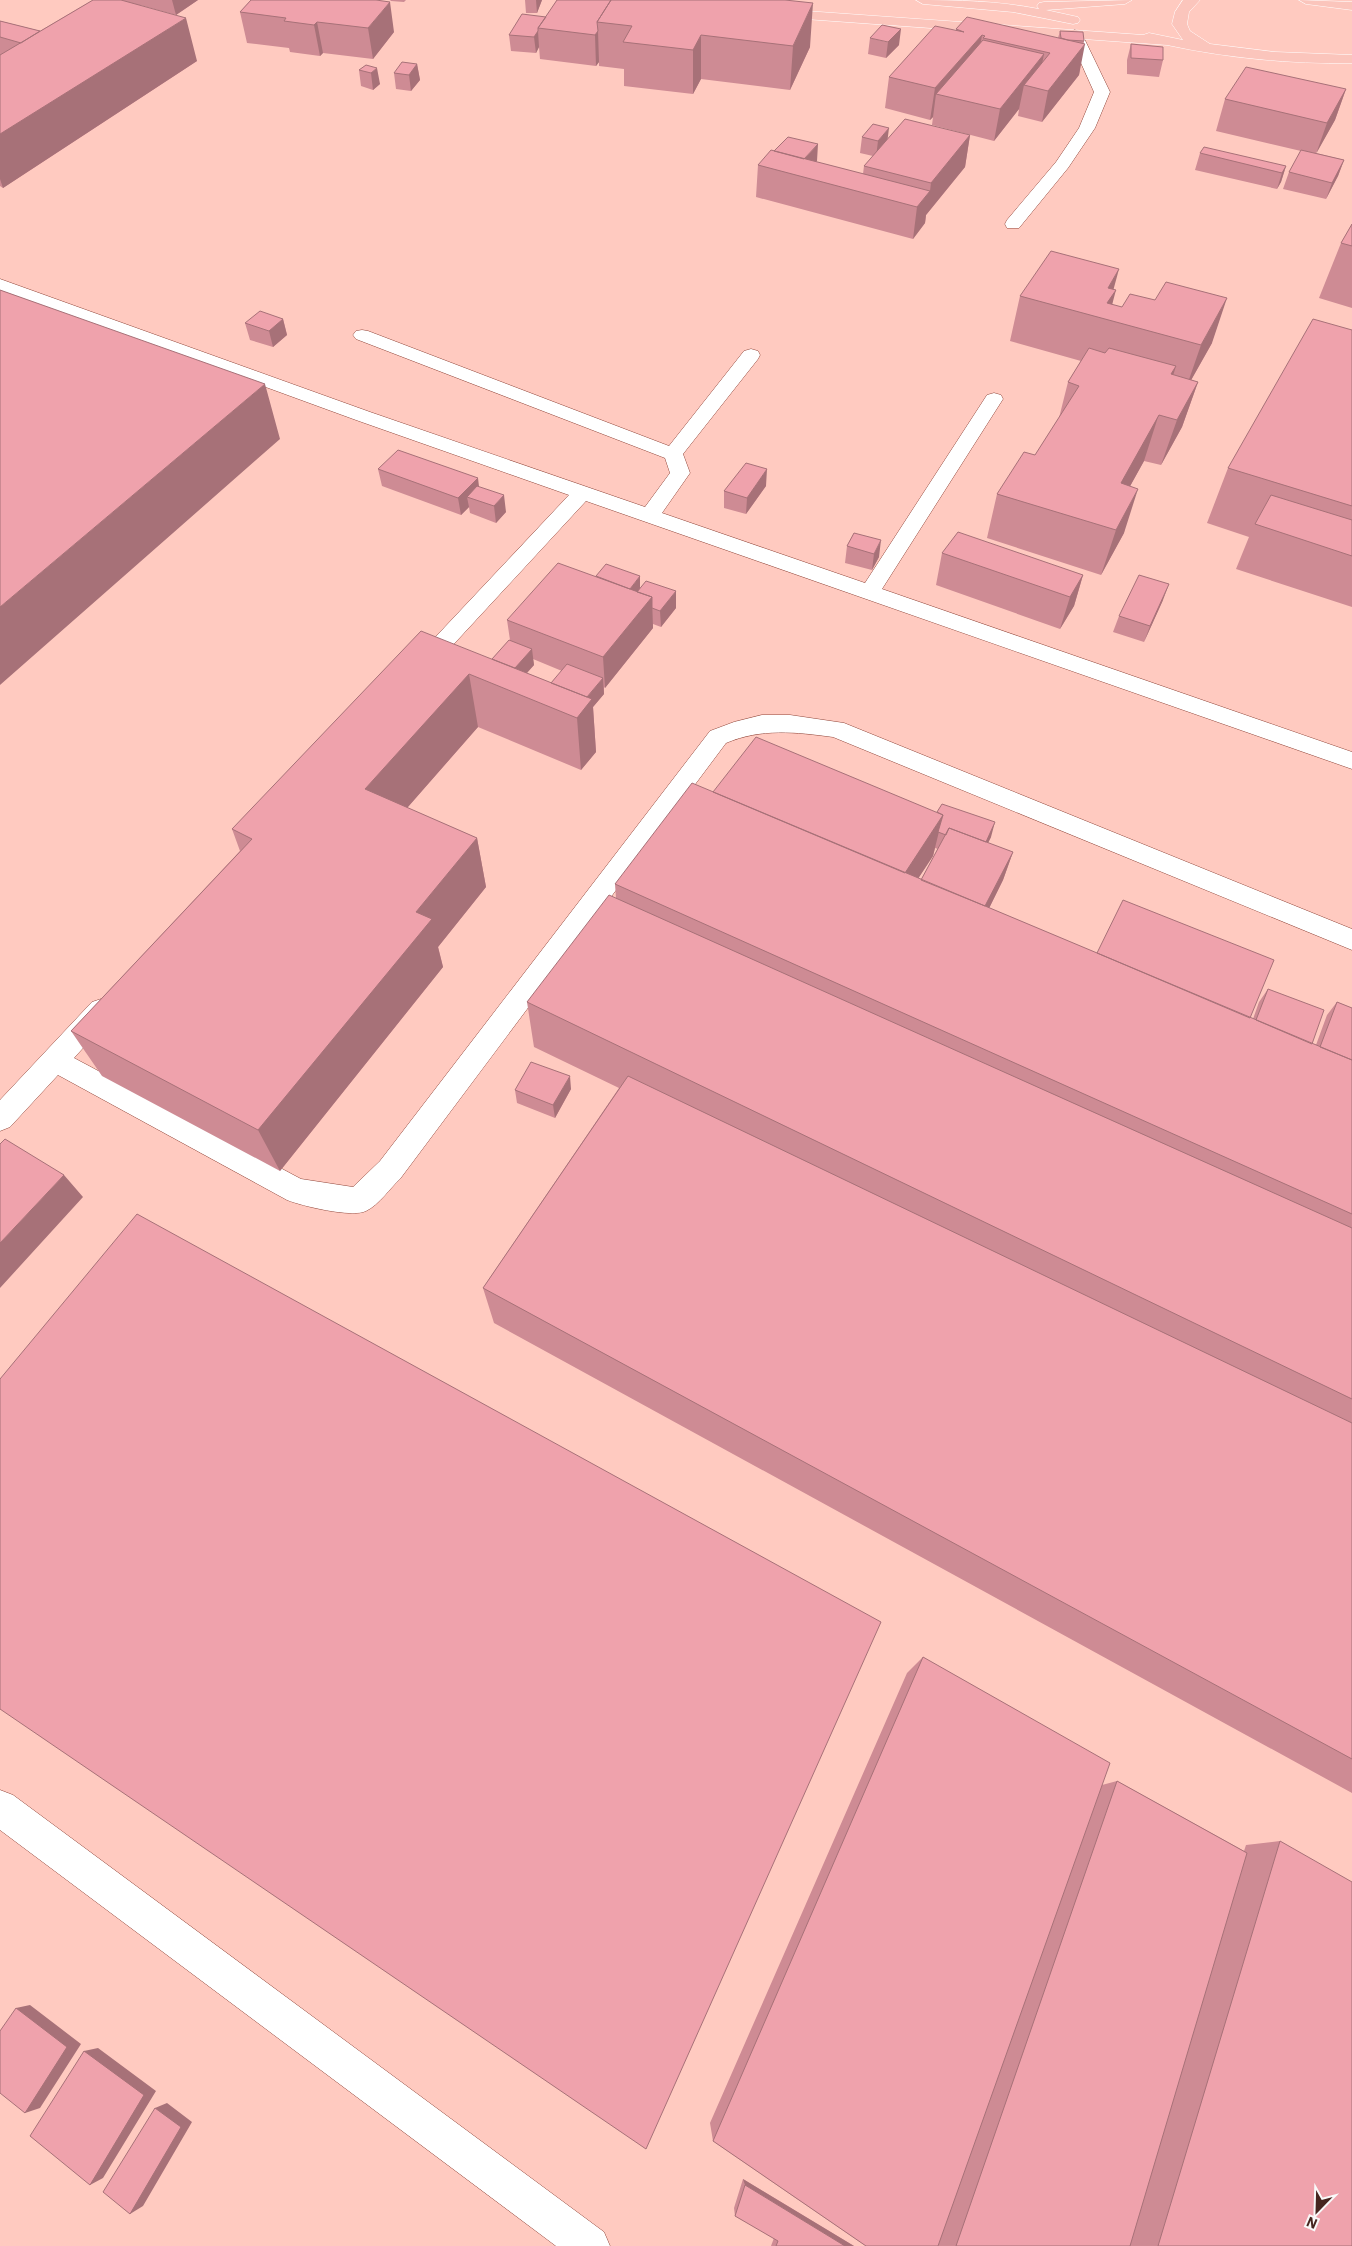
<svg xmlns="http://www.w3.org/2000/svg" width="1352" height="2246" font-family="'IBM Plex Sans',sans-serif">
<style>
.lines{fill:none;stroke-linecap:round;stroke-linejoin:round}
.service-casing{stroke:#91473b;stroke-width:1}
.primary-casing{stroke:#fff;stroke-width:1}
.service{fill:#fff;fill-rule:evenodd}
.primary{fill:#fbc5bc;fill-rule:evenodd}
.wall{fill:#ce8b94;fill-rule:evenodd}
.shaded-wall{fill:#a77178}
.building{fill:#efa2ac;stroke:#a77178}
</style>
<rect width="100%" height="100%" fill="#ffcac0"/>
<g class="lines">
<g class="service-casing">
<path id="service" d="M1075,30L1082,34L1110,92L1095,128L1068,168L1019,228H1007L1005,224L1007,220L1056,162L1079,128L1094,92L1068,34Z
M0,279L370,412L645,507L670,473L665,458L356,339L353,335L356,331L362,330L368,331L669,446L744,351L751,349L758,351L760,355L758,359L683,454L690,473L662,513L865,583L987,395L994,393L1001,395L1003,399L882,589L1352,752V769L586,501L428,672L420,675L412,672L409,667L412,662L569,495L356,420L0,290Z
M762,715H790L844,723L1352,929V950L833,737C795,732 762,728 726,743L400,1179C390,1188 379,1205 366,1211C352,1218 302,1206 287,1200L58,1075L10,1127L0,1131V1100L92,1002L101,999L110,1002L114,1010L110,1018L74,1058L301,1179L353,1187L380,1161L710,731L734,722Z
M0,1790L13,1795L604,2232L610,2246H556L0,1830Z"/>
</g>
<g class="primary-casing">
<path id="primary" d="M916,0C958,0 998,1 1039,9L1037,6L1039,3L1044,2L1132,0L1125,4L1046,10L1078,17L1080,20L1078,23L1073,24L1013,12L923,4Z
M1183,0H1200L1189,12L1187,24L1190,31L1210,44L1275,52L1352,55V63C1290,64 1228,58 1167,45L777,17L770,13L777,9L1143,35L1149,33L1183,40L1172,24L1175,12Z
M1299,0L1352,2V10L1306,4Z"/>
</g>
<use href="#service" class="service"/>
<use href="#primary" class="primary"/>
</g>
<path class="wall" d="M93,0H198L176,15L140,5L197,61L3,188L0,186V21L40,31Z
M251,0L394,32L373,59L323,53L320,56L290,52L289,48L247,43L240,12Z
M390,0H406L404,2L391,1Z
M525,0H542L537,13H526Z
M557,0L810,47L790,90L701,79L693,94L624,86V69L599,66V62L596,66L540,59L539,47L536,53L511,51L509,35L546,17Z
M956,29L1058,38L1060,31L1084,41L1079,75L1042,122L1018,116L1019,109L994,141L932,125L933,117L930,120L885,108L889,77L956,30Z
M870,38L899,45L886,58L868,54Z
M1131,44L1163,60L1159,77L1127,74V60Z
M417,64L420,80L411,91L396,89L394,73Z
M366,65L380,84L373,90L361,86L359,70Z
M1346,89L1335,120L1316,153L1344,160L1338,176L1326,199L1283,189L1289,172L1301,151L1216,131L1225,99Z
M970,135L965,167L926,215L925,223L913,239L756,197L758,165L817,161L816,162L863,174L864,166L873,156L860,153L862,137L887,140Z
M1200,153L1286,166L1281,182L1277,189L1195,170Z
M1352,224V308L1319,298L1341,243Z
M1114,289L1112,305L1212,343L1191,380L1198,382L1182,427L1161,465L1144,461L1130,486L1124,533L1101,575L987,538L997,494L1035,455L1059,418L1068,382L1081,361L1010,341L1020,296Z
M283,319L287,335L273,347L250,340L245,323Z
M1352,330V607L1236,569L1249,537L1207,523L1228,468Z
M378,469L479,487L506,512L496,523L470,513L469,507L461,515L382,486Z
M766,486L746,514L724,508V491Z
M854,533L879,557L872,570L845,563L847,546Z
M942,553L1083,575L1074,606L1060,629L936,585Z
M596,576L640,588L676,608L661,627L653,624V628L605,688L604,687V694L593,707L596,752L581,770L478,727L407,808L477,838L486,887L438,947L443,967L280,1171L102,1076L71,1031L240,851L232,829L492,659L510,640L507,620ZM533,659L562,671L551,683L527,673L534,665Z
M1163,600L1144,642L1113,632L1119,616Z
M713,792L991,837L988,843L1013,852L1003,880L989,908L1253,1019L1259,1002L1268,989L1312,1044L1316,1045L1327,1015L1337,1002L1352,1008V1793L494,1323L483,1288L619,1088L534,1047L527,1002L616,898L615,884ZM935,848L938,849L921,880L918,878L933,856Z
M571,1089L555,1118L517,1103L515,1090Z
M923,1657L1102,1785L1117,1781L1244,1851L1246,1845L1280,1841L1352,2246H866L713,2141L710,2123L907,1673Z
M743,2179L854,2246H771L774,2238L735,2216L734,2208Z"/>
<path class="shaded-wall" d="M172,0H198L176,15Z
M536,0H542L537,13Z
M390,2L394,32L373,59L368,28Z
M813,3L810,47L790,90L793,46Z
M186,18L197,61L3,188L0,179V134Z
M317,22L323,53L320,56L314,25Z
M901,29L899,45L886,58L888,42Z
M538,31L539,47L536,53L534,37Z
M598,31L599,62L596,66L595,35Z
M701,35V79L693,94V50Z
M982,35L977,66L936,94L933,117L930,120L935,88Z
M1085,44L1079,75L1042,122L1048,91Z
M1044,54L1038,85H1024L1019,109L994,141L1000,109Z
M417,64L420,80L411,91L409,75Z
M377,68L380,84L373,90L371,73Z
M1346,89L1335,120L1316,154L1327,123Z
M889,128L887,144L876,157L878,141Z
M970,135L965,167L926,215L925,223L913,239L917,207L930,191L931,183Z
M818,144L817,161L802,177L796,168Z
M1344,160L1338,176L1326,199L1332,183Z
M1286,166L1281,182L1277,189L1282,173Z
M1119,269L1112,295L1116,290L1108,320V288Z
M1227,298L1212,343L1185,391L1201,345Z
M283,319L287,335L273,347L269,331Z
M1176,366L1162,412L1158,417L1144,461L1107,528L1121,483L1171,374Z
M1198,382L1182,427L1161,465L1177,420Z
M265,384L280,439L0,685V607Z
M767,469L766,486L746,514L747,498Z
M478,478L480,495L467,497L469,507L461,515L458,498Z
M1138,489L1124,533L1101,575L1116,530Z
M504,495L506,512L496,523L494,506Z
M881,540L879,557L872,570L874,554Z
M1083,575L1074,606L1060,629L1070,597Z
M640,576V592L624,597Z
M1169,584L1163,600L1144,642L1150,626Z
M676,591V608L661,627L660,611Z
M652,597L653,628L605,688L603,657Z
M532,649L534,665L514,687L512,671Z
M469,674L478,727L379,840L365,789Z
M603,678L604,694L593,707L596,752L581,770L577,718L585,700Z
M943,815L933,856L893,917L902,877Z
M995,822L991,837L978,863L982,849Z
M477,838L486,887L438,947L443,967L280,1171L258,1130L416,912Z
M1013,852L1003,880L971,945L979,917Z
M570,1076L571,1089L555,1118L553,1105Z
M64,1175L83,1197L0,1288V1243Z
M30,2005L81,2044L40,2108L25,2113L16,2008Z
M98,2048L156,2091L103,2178L90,2185L84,2051Z
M167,2103L192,2122L143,2206L130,2214L155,2108Z
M743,2179L854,2246H845L745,2185Z"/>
<path class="building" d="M93,0H121L186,18L0,134V55Z
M251,0H376L390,2L368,28L317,22L314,25L284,21L286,18L240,12Z
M557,0H611L597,22L598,31L595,35L538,28Z
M611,0H785L813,3L793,46L701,35L693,50L623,42L632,26L597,22Z
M522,14L546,17L538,28V31L534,37L509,35Z
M967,17L1085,44L1048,91L1024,85L1050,53L983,38L985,36L982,35L935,88L889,77L935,26L964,32L956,29Z
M0,21L40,31L21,43L0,37Z
M882,25L901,29L888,42L870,38Z
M1060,31L1083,32L1084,41L1068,40L1061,38Z
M983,40L1044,54L1000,109L936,94Z
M1131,44L1163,47V60L1131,58Z
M402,62L417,64L409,75L394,73Z
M366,65L377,68L371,73L359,70Z
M1246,67L1346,89L1327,123L1225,99Z
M905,119L970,135L931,183L864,166Z
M873,124L889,128L878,141L862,137Z
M788,137L818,144L804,159L774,151Z
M1204,147L1286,166L1282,173L1200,153Z
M771,150L930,191L917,207L758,165Z
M1301,150L1344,160L1332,183L1289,172Z
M1352,224V246L1341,243Z
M1051,251L1119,269L1108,288L1116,290L1107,303L1122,307L1130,294L1155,300L1166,282L1227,298L1201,345L1020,296Z
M0,290L265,384L0,607Z
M260,311L283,319L269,331L245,323Z
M1313,319L1352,330V506L1228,468Z
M1089,348L1105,353L1109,348L1176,366L1171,374L1198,382L1177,420L1159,415L1121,483L1138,489L1116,530L997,494L1024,452L1035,455L1079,386L1068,382Z
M398,450L478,478L458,498L378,469Z
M746,463L767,469L747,498L724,491Z
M477,486L504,495L494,506L467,497Z
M1271,495L1352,520V556L1255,524Z
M958,532L1083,575L1070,597L942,553Z
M854,533L881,540L874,554L847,546Z
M558,563L652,597L603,657L507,620Z
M606,564L640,576L630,589L596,576Z
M1139,575L1169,584L1150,626L1119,616Z
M646,581L676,591L660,611L652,608V597L637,592Z
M421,631L592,699L577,718L469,674L365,789L477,838L416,912L432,919L258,1130L71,1031L252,839L232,829Z
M509,640L532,649L515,668L492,659Z
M567,664L603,678L587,697L551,683Z
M756,737L943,815L905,873L713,792Z
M692,783L1352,1060V1214L615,884Z
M942,804L995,822L986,842L949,828L946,835L938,832L943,815L937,812Z
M949,828L1013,852L985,906L921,880Z
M609,895L1352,1228V1399L527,1002Z
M1123,900L1274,960L1250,1018L1097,953Z
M1268,989L1324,1010L1312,1044L1256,1020Z
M1337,1002L1352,1008V1060L1320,1047Z
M531,1062L570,1076L553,1105L515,1090Z
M628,1076L1352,1423V1759L483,1288Z
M5,1139L64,1175L0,1243V1144Z
M137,1214L881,1622L646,2149L0,1709V1379Z
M923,1657L1110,1763L938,2246H866L713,2141Z
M1117,1781L1247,1853L1130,2246H956Z
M1280,1841L1352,1882V2246H1158Z
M16,2008L67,2047L25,2113L0,2093V2031Z
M84,2051L144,2095L90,2185L30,2136Z
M155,2108L181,2127L130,2214L103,2192Z
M745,2185L845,2246H776L778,2241L735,2216Z"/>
<g transform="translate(1317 2211) rotate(203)" stroke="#f9f9f9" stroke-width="4" paint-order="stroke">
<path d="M0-4L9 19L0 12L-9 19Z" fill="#46251f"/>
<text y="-8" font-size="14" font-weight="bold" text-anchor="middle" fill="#46251f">N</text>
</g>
</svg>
